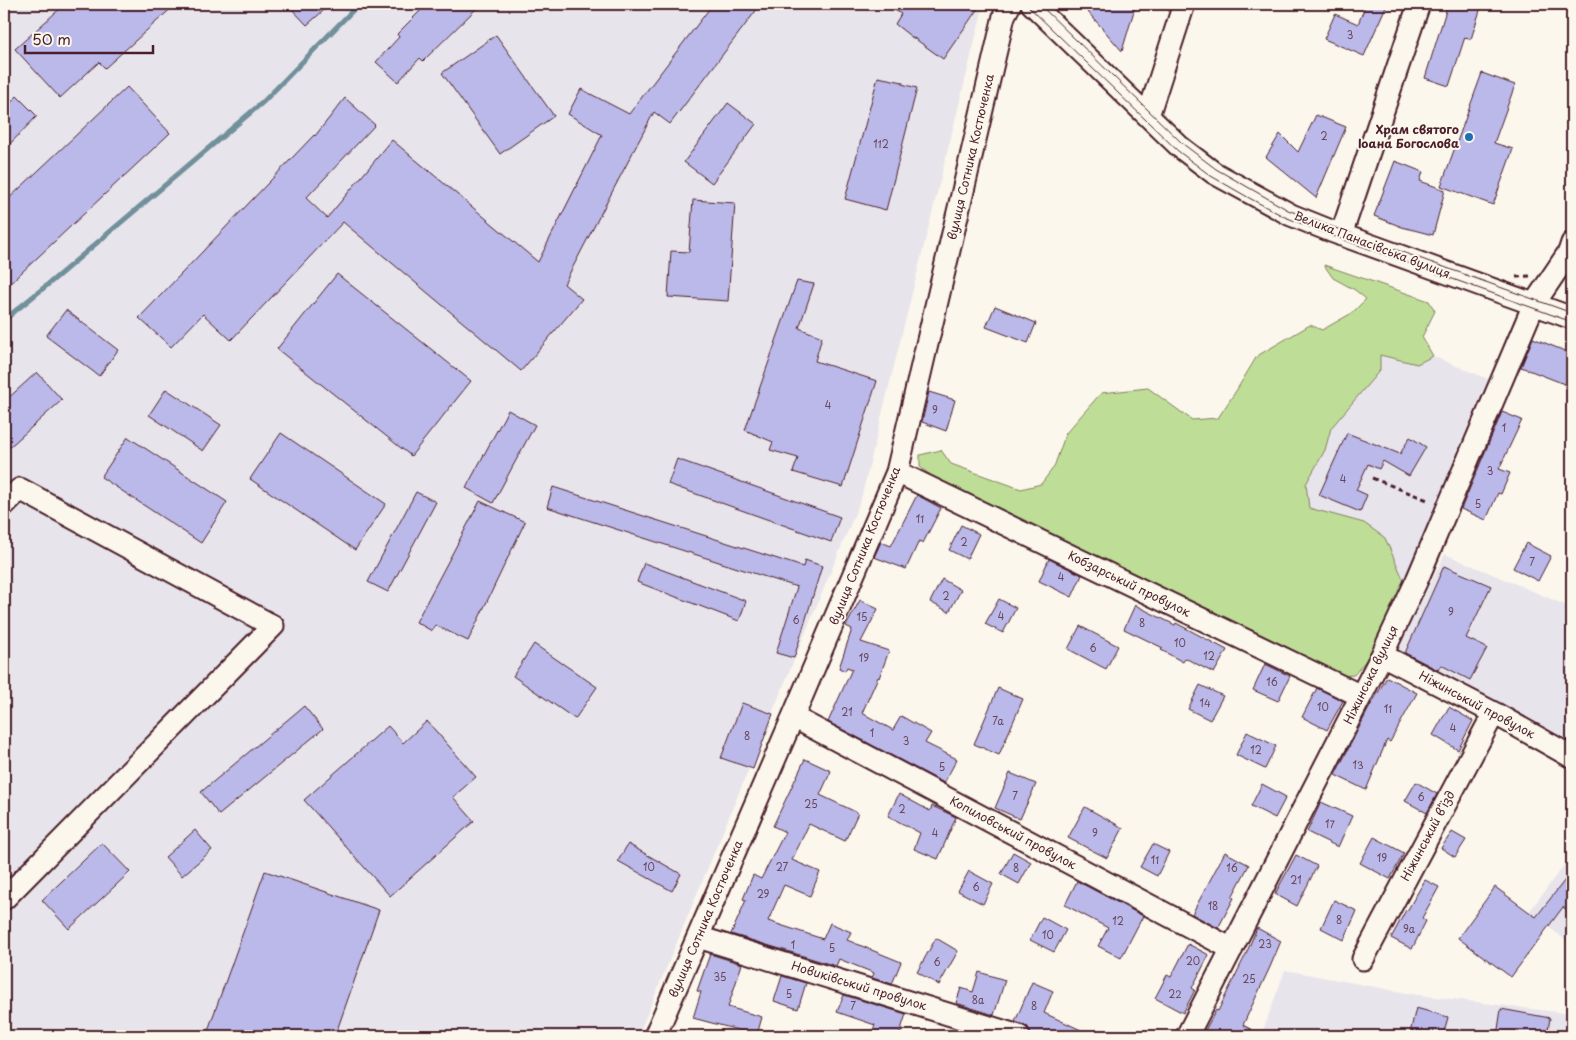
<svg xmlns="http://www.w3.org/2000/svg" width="1576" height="1040" font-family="'Playpen Sans',sans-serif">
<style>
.built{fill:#e8e4eb}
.green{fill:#bede97;stroke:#847e61}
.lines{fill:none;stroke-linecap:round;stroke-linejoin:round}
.stream{stroke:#71909b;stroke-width:5}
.building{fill:#bbb9ea;stroke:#4a1f2b}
.minor-casing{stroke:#4a1f2b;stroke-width:25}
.path{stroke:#4a1f2b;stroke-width:3;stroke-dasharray:5 4;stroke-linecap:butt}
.minor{stroke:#fbf7ec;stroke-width:21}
.tram{stroke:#4a1f2b;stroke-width:1}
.poi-dot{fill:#1f6fb2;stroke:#fbf7ec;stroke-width:2}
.labels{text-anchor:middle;stroke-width:4;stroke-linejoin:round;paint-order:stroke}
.number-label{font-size:10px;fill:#66465b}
.poi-label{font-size:12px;font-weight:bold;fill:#4a1f2b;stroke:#fbf7ec;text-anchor:end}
.street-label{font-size:12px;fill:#4a1f2b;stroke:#fbf7ec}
</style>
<rect width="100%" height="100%" fill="#fbf7ec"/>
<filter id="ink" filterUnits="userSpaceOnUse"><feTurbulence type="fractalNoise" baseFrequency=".02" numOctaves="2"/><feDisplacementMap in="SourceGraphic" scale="10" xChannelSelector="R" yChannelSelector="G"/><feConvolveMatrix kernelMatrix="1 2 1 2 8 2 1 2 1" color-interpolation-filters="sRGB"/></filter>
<g filter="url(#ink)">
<path class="built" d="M4,4H984L861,499L638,1036H4Z
M1341,318L1488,379L1404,581L1257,520Z
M1445,554L1572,608V748L1395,655Z
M1572,854V945L1529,912Z
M1285,970L1412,994L1572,1014V1036H1261Z"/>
<path class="green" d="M1324,265L1429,301L1435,311L1422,337L1433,356L1417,364L1380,355V370L1331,428L1325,450L1306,484L1309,508L1364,523L1385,538L1404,581L1397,606L1372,653L1354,675L1339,676L1287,647L933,477L920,467V455L941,450L951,464L1021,489L1041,484L1054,467L1066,433L1101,393L1148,388L1192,420L1218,418L1236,391L1257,356L1310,325L1322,330L1352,313L1366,299L1355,290L1333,278Z"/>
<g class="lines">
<path class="stream" d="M4,320L46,286L263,102L359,4"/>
</g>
<path class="building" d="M65,4H176L105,68L99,62L60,98L15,49Z
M287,4H331L307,25Z
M427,4H481L423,61L420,58L398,82L376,62L399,37L397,34Z
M713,4H761L670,124L654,112L564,284L582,299L521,371L343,222L231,340L203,314L171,347L139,318L314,135L315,136L345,98L375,125L306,198L327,218L392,140L538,262L602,135L568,114L581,89L629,114Z
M886,4H981L943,59L914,38V39L895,24L901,14Z
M1081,4H1136L1122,51Z
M1366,4H1387L1364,56L1324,39L1335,14L1358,24Z
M1448,4H1482L1471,39L1465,37L1449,86L1425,78Z
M496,35L554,116L500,154L442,73Z
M1482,73L1515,85L1494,143L1513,149L1493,205L1441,186Z
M878,77L903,82L902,84L917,88L886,210L845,199Z
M127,87L170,133L4,289V203Z
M17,96L37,116L4,150V110Z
M728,103L756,124L712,183L684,162Z
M1316,115L1346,127L1316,198L1266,157L1280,134L1298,152Z
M1395,161L1423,172L1420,181L1445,190L1433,235L1402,227L1374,216Z
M693,200L735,203L728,301L668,297L671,251L689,252Z
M337,274L471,381L411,456L277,349Z
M797,281L814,284L799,328L822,337L815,361L877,381L843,487L793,472L798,458L770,450L773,442L745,430Z
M995,306L1036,323L1028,343L986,327Z
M66,310L118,350L99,376L46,336Z
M1533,338L1572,354V387L1521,367Z
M37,372L62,400L4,452V402Z
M166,389L221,425L203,451L149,415Z
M929,392L955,400L946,431L922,422Z
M508,410L535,425L493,503L466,488Z
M1502,412L1522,420L1499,469L1510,473L1501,494L1498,493L1486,520L1461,509Z
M281,433L386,504L355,550L250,479Z
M1347,433L1400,454L1410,437L1426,447L1409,476L1383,461L1379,469L1368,464L1356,490L1367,495L1360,512L1319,495Z
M128,437L227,502L201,543L101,477Z
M677,459L840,517L831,542L668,484Z
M553,487L803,567L805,560L822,566L794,658L776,653L797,587L547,507Z
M416,492L436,502L388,592L368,582Z
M917,495L941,508L923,543L919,541L906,569L874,557L881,542L891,546Z
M480,501L525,522L468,641L435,625L432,631L416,622Z
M961,525L979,534L967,559L949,550Z
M1526,543L1551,556L1538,581L1513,568Z
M1049,559L1082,575L1072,597L1039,581Z
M644,563L746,601L739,621L637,582Z
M1444,566L1491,586L1466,638L1487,648L1470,680L1441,665L1438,670L1405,653Z
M942,579L961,590L949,612L930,602Z
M999,599L1016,608L1003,633L985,624Z
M860,600L878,609L861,642L889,651L879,678L878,677L862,713L893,730L901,716L931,733L925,743L957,759L944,783L828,722L852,669L847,667L845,671L839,668L852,629L846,626Z
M1135,605L1175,625L1176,623L1227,650L1214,673L1185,658L1183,662L1161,650L1163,648L1124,629Z
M1080,626L1118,646L1106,669L1068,649Z
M534,644L597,687L575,719L513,676Z
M1265,664L1290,676L1278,701L1253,690Z
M1387,677L1417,693L1390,742L1387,740L1366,790L1335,775L1368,710Z
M1200,685L1223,696L1210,720L1188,709Z
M998,688L1023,699L999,755L974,744Z
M1317,688L1343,701L1327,730L1302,717Z
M742,703L773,714L753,769L721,758Z
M304,706L323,729L219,815L201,792Z
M1449,707L1473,721L1458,750L1433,735Z
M427,721L476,777L453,797L474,821L390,896L304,800L388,726L403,743Z
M1247,732L1276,746L1265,769L1236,755Z
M805,759L831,771L820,795L858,813L845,841L809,824L792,860L820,872L810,896L784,885L768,921L823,939L830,923L851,932L847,940L901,962L892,984L872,978L874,973L839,959L836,966L731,934L746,900L743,899L753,875L761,879L785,832L773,826Z
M1010,773L1036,784L1020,819L995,808Z
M1416,782L1437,794L1427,813L1405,801Z
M1262,784L1286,797L1275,818L1251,806Z
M899,794L930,811L932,806L956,817L938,859L914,849L920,833L888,816Z
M1321,802L1352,816L1338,847L1307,832Z
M1085,807L1123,828L1107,858L1068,838Z
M195,830L212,850L182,876L165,857Z
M1452,832L1466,840L1455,857L1441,848Z
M1374,837L1404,853L1390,879L1360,863Z
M102,843L130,872L69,929L42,900Z
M628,844L681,874L672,891L618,861Z
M1153,844L1169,852L1157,876L1140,867Z
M1013,852L1031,862L1019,884L1001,874Z
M1225,852L1249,865L1232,897L1234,898L1218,928L1192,914Z
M1296,855L1317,866L1297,906L1275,894Z
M265,871L379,910L335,1036H206Z
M969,871L993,884L983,904L958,891Z
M1572,871V914L1563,907L1511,977L1458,938L1495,887L1536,917Z
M1425,880L1439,887L1422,918L1426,921L1412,949L1391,938L1406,910L1407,911Z
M1077,881L1143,916L1121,958L1098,946L1108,928L1065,905Z
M1334,900L1357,911L1344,940L1321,928Z
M1042,917L1066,930L1054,952L1030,940Z
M1257,928L1281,941L1270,967L1243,1025L1263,1036H1202L1216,1010L1218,1011L1246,954Z
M936,938L958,951L939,985L917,972Z
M1188,944L1209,955L1192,988L1195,990L1183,1013L1155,998L1167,975L1171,977Z
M710,954L742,964L728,1007L762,1017L757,1035L693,1018L701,992L697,991Z
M979,972L1005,980L994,1015L956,1003L961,988L973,992Z
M782,976L806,983L798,1009L774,1001Z
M1032,982L1053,991L1044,1013L1094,1036H1031L1028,1027L1015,1022Z
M844,995L906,1014L899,1036H871L875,1025L837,1012Z
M1416,1008L1448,1017L1443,1036H1426L1410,1033Z
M1501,1009L1550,1018L1547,1036H1497Z"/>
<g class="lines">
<g class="minor-casing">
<path id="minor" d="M1032,4L1180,147L1214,173L1291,215L1331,231L1572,318
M1148,116L1184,4
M1341,235L1419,4
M897,472L1361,696
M4,505L20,489L273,626L4,899
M1382,655L1494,713L1572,757
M793,717L1232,949
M698,937L1019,1036
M1363,959L1494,713
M655,1036L793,717L897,472L1004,16L1010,4
M1187,1036L1382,655L1417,580L1534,304L1569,252L1572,243"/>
</g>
<path class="path" d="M1516,277L1530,276
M1372,478L1430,501"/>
<use href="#minor" class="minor"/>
<path class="tram" d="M1026,4L1178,151L1211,176L1251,199L1285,217L1325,233L1572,322
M1039,4L1183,144L1216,169L1288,210L1327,225L1572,313"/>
</g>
</g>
<circle class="poi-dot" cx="1469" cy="137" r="5"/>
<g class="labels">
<g class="number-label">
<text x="1350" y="39">3</text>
<text x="1324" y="140">2</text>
<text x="881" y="148">112</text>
<text x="828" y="409">4</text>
<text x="935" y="414">9</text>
<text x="1504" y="432">1</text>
<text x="1490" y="475">3</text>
<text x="1343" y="483">4</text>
<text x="1478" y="508">5</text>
<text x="920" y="523">11</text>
<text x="964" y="546">2</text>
<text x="1532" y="566">7</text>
<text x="1061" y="581">4</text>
<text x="946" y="600">2</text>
<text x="1451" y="616">9</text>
<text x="1001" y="620">4</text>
<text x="862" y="621">15</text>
<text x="796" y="624">6</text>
<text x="1142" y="627">8</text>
<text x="1180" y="647">10</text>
<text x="1093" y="652">6</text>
<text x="1209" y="660">12</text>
<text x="864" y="662">19</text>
<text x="1272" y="686">16</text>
<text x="1205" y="707">14</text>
<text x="1323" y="711">10</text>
<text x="1388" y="713">11</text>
<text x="847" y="716">21</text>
<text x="998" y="725">7а</text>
<text x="1453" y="732">4</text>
<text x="872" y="737">1</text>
<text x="747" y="740">8</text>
<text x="906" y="745">3</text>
<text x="1256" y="754">12</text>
<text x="1358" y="769">13</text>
<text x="942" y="771">5</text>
<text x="1015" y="800">7</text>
<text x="1421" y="801">6</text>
<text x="811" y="808">25</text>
<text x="902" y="813">2</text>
<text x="1330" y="828">17</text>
<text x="935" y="837">4</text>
<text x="1095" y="837">9</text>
<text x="1382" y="862">19</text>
<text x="1155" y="864">11</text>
<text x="649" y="871">10</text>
<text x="782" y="871">27</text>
<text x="1016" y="872">8</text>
<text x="1232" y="872">16</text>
<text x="1296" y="884">21</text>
<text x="976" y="891">6</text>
<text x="763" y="898">29</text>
<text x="1213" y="910">18</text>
<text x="1339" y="924">8</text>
<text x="1118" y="925">12</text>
<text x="1409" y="933">9а</text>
<text x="1048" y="939">10</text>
<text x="1265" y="948">23</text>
<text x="793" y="949">1</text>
<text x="832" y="952">5</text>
<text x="1193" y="965">20</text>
<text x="937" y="966">6</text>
<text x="720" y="981">35</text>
<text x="1249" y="983">25</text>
<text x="789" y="998">5</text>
<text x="1175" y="998">22</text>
<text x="978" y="1004">8а</text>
<text x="853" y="1010">7</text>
<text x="1034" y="1010">8</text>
</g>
<g class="poi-label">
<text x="1459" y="134">Храм святого<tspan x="1459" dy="14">Іоана Богослова</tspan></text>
</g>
<g class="street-label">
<text transform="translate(971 157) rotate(-77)" y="4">вулиця Сотника Костюченка</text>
<text transform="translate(1372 245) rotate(21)" y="4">Велика Панасівська вулиця</text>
<text transform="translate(865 546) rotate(-68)" y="4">вулиця Сотника Костюченка</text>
<text transform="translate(1129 584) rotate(26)" y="4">Кобзарський провулок</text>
<text transform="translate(1371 675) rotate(-64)" y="4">Ніжинська вулиця</text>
<text transform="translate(1477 705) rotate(28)" y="4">Ніжинський провулок</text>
<text transform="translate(1013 833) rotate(28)" y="4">Копиловський провулок</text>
<text transform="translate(1428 836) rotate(-62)" y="4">Ніжинський в’їзд</text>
<text transform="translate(706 919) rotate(-67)" y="4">вулиця Сотника Костюченка</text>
<text transform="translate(859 986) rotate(17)" y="4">Новиківський провулок</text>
</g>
</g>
<rect width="1576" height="1040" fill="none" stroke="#fbf7ec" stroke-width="20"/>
<rect x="10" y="10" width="1556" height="1020" fill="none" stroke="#4a1f2b" stroke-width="2" filter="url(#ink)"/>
<path d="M25 45v8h128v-8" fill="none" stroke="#4a1f2b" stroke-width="2.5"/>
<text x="32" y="45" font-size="15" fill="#4a1f2b" stroke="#fbf7ec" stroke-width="4" paint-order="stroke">50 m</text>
</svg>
